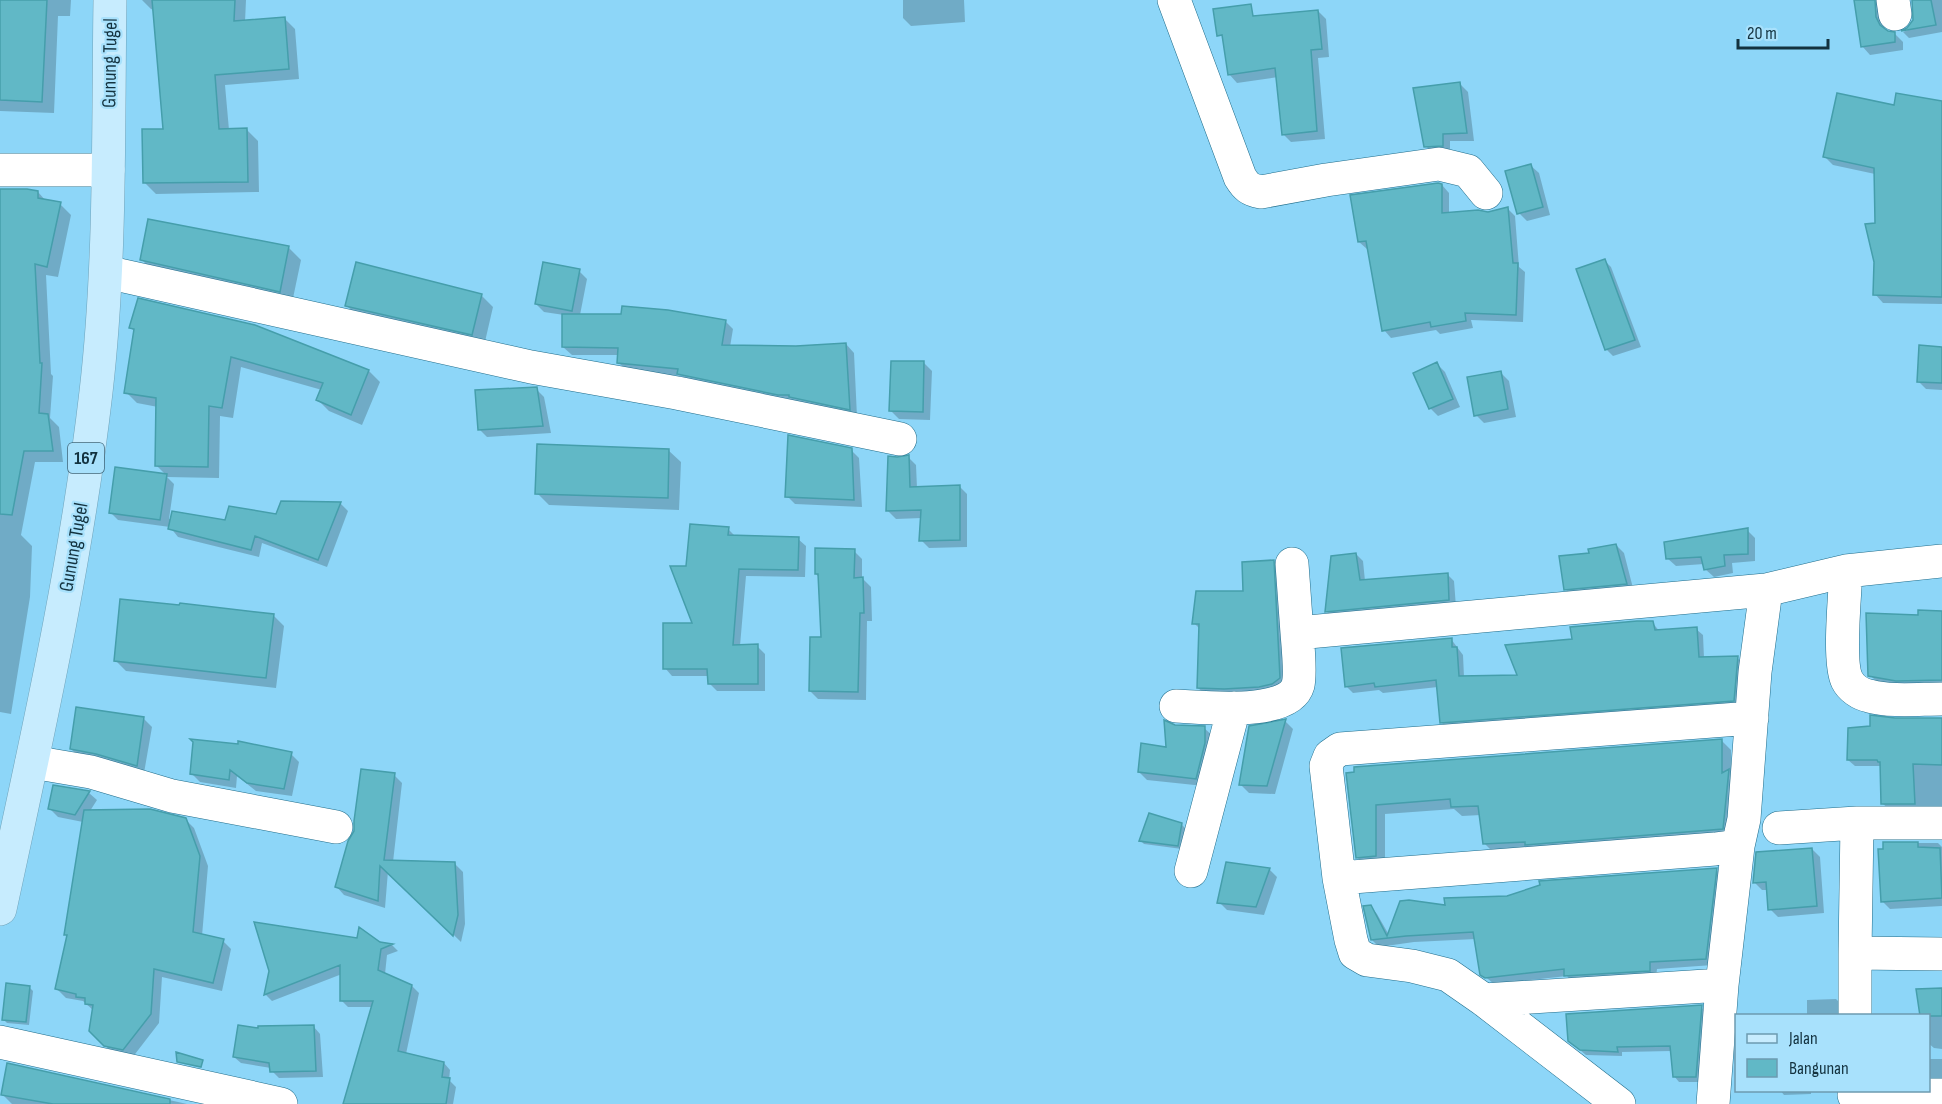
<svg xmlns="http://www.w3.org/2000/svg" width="1942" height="1104" font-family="'Sofia Sans Condensed',sans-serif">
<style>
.shadow{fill:#0003}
.building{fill:#61b8c6;stroke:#459eab;stroke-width:1.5}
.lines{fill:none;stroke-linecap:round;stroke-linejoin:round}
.minor-casing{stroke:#1f6c8a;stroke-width:34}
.major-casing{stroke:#6fa3ba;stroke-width:34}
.minor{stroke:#fff;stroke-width:33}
.major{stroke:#c7ecfe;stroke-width:33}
.labels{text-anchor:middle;stroke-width:4.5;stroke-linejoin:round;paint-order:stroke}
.shield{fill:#a8e1fc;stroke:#406678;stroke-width:1.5}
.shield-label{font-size:18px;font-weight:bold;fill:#13323f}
.street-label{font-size:20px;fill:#13323f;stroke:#a8e1fc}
</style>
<rect width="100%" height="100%" fill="#8dd6f8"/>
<path class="shadow" d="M0,0H71L70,16H58L54,113L0,111Z
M142,0H246L245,22L284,18L295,29L299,79L225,85L229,130H247L258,141L259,192L156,194L145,183L164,131L154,10L151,9Z
M903,0H964L965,22L911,26L903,18Z
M1855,0H1884V26L1887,33L1895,34L1903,42V50L1870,55L1862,46Z
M1912,0H1942V32L1909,38L1903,32L1908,30L1914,21Z
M1318,11L1326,19L1329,57L1318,58L1325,139L1291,142L1283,134L1278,77L1237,83L1229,74Z
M1460,84L1468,92L1474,141H1450V153L1434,155L1426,146Z
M1942,103V304L1883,303L1875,294V174L1833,165L1824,156L1895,107Z
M1530,165L1539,173L1550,215L1527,221L1519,213Z
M1442,185L1449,193V214L1488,213L1508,209L1515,216L1519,267L1525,272L1523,322L1471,320L1473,328L1440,334L1436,330L1391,338L1384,330L1369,249H1367L1359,242Z
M0,190L38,192L46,201L60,204L71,215L58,277L46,275L51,374L53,376L50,418L59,427L63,462H35L21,535L32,546L30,597L11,714L0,712Z
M288,247L301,260L292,303L154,272L142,260Z
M1605,261L1611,267L1641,347L1613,356L1606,349Z
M579,271L587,279L580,315L725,321L733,329L730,347L796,348L846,344L854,353L857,417L687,382L682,376L627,371L619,363V355H572L563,347L564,315L544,312L536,304Z
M481,295L493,307L484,346L359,318L347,306Z
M131,328L369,371L380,382L362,425L329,411L318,400L322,390L241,367L233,418L220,416L219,478L167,477L174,484L169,519H172L226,522L277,515L340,503L348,511L327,567L262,543L259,557L178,537L170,527L118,520L110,512L167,476L156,465L158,407L137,403L126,392L135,332Z
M1942,348V390L1926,389L1918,381Z
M924,363L932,371L930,420L899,419L891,411Z
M1437,364L1445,372L1460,407L1438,416L1430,408Z
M1501,373L1509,381L1516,417L1484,423L1476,415Z
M536,389L544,397L551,433L487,437L479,429Z
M668,450L681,462L679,510L549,505L537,493Z
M851,450L859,458L862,507L795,504L787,496Z
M908,457L916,465L917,488L959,486L967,494V547L929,548L921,540L922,518L896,519L888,511Z
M728,529L736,537L798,539L806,546L805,577L746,576L740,646H757L765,654V691H717L709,683V676H672L665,668L694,624L688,568Z
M1747,530L1755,538V561L1732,563L1733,573L1714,577L1705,569L1704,564L1676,566L1667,558Z
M1616,545L1624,553L1634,592L1573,597L1565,589Z
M854,551L862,559V578L871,587L872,621H867L866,700L818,699L810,691L822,638L819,577L816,574Z
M1356,554L1363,561L1365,581L1447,574L1454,581L1456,607L1333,618L1326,611Z
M1274,561L1281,569L1287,686L1280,691L1206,695L1198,688L1200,629L1194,623L1245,593Z
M181,606L273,615L284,626L276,688L126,671L115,660Z
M1942,612V686L1877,682L1870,675L1920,616Z
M1652,622L1660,632L1696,629L1703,635L1704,658H1737L1744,664L1740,707L1448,729L1441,722L1438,687L1383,693L1379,690L1353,693L1346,686L1451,639L1463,655L1464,677L1519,676L1574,641Z
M144,719L152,727L144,773L79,757L71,749Z
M1942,719V810H1890L1883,804L1881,766H1855L1848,760L1872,728L1895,720Z
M1285,721L1293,729L1275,794L1249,793L1241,785Z
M1175,726L1204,728L1213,736L1204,786L1147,780L1139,772L1167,748Z
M1722,741L1731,750V773L1738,780L1732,838L1494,853L1484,843L1481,815L1462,816L1454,809L1385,814V865L1366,867L1357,857L1347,774Z
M291,754L299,762L292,796L256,791L237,776L236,788L200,782L192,774Z
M394,775L402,783L393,862L454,863L463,872L465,924L461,942L388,871L385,908L344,895L336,886Z
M55,786L89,793L97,800L90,811L185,819L194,828L208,866L202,936L223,941L231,949L222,991L162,977L159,1023L132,1058L114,1054L90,1031L93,1010L83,1001L66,998L57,989L68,937L66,934L83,822L58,817L50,809Z
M1181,824L1185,828L1182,849L1144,844L1141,841Z
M1884,843H1938L1942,847V906L1890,909L1882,901Z
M1812,849L1820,857L1824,913L1778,917L1770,909L1768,890H1762L1754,882Z
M1269,869L1277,877L1264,915L1227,910L1219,902Z
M1716,869L1723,876L1713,965L1657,969L1656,977L1573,983L1567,976L1494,984L1482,974L1476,939L1414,942L1379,947L1372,940L1370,906L1377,914L1389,935L1447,907Z
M379,943L392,945L398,951L387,955L385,974L412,986L419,993L406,1054L444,1063L450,1070L449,1080L456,1087L453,1104H345L373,1007H348L341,1000L342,974L272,1001L266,995L270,970Z
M29,987L33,991L29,1025L7,1023L3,1019Z
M1942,990V1049L1934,1048L1928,1043V1016Z
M1836,999L1844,1007V1016H1807V1000Z
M1701,1007L1706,1012L1701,1082H1679L1674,1076L1672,1051L1622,1052V1056L1586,1055L1575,1046Z
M314,1027L320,1034L323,1077L279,1078L272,1071L271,1068L241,1063L234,1057L259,1030Z
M1928,1059H1942V1084H1928Z
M8,1064L187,1104H12L3,1095Z
M1780,1090H1811V1094L1784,1095Z"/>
<path class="building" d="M0,0H47L42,102L0,100Z
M152,0H235L234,21L285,17L289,69L215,75L219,129L247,128L248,182L143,183L142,129H163Z
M1854,0H1875L1876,17L1880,25L1888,31L1895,32V42L1861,47Z
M1912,0H1931L1936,25L1901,31L1907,28L1913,20Z
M1251,4L1253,16L1318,10L1322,49L1311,50L1317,131L1282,135L1275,68L1228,75L1222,35L1217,36L1213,9Z
M1460,82L1467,133L1443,134V146L1424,147L1413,88Z
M1837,93L1894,105L1896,93L1942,101V297L1873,295L1874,262L1865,224L1875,223L1874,168L1823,157Z
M1531,164L1543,207L1517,214L1505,171Z
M1438,183L1442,184V213L1478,210L1488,212L1508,207L1513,263H1518L1516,315L1465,313L1466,321L1431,327L1430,322L1382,331L1366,241L1358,242L1350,195Z
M0,189H27L38,191V198L61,202L47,267L35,264L40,363H42L39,413L48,414L53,451H24L12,515L0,514Z
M148,219L289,246L280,292L140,260Z
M1605,259L1635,340L1605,350L1576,269Z
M356,262L482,294L472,335L345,306Z
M543,262L580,269L572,311L535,304Z
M138,298L255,325L369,370L351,415L316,400L323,383L231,357L222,408L209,406L208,467L155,466L156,398L124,393L134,329L129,328Z
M622,306L668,310L726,320L722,345L796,346L846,343L850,410L789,397V395H778L677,374L678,369L617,363L618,348L562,347V314H621Z
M1919,345L1942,347V383L1917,382Z
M891,361H924L923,412L889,411Z
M1437,362L1453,399L1429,409L1413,373Z
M1501,371L1508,409L1474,416L1467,377Z
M537,387L543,426L478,430L475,390Z
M788,435L852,448L854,500L785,497Z
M537,444L669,449L668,498L535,494Z
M909,455L910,487L960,485V540L919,541L921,510L886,511L888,456L897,457Z
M115,467L167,474L160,520L109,513Z
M281,501L341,502L318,560L255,536L251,550L168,529L172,511L225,520L229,506L276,514Z
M690,524L729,527L728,535L799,537L798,570L739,569L733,645L758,644V684H708L707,669H663V623H692L670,566H686Z
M1748,528V554L1724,555L1725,566L1704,570L1701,557L1666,559L1664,542Z
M1616,544L1627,584L1564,590L1559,556L1589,553L1588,549Z
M815,548L855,549L854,578L863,577L864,613H860L858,692L809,691L810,637H821L818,574H815Z
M1356,553L1360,580L1448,573L1449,600L1325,612L1331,556Z
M1274,560L1280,678L1272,684L1259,687L1224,689L1197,688L1199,624H1192L1196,591H1243L1242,562Z
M120,599L179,605L180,603L274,614L266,678L114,661Z
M1918,610L1942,611V680L1896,681L1868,676L1866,613L1918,615Z
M1637,621H1653L1655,630L1697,627L1699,657L1738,656L1734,701L1440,723L1436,680L1375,687L1374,683L1345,687L1341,648L1452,638V647H1457L1459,676L1517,675L1505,645L1572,639L1570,627Z
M76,707L144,717L137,766L96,754L70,749Z
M1870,715L1895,718H1942V765L1913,764L1915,804H1881L1880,762H1878L1877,760H1847L1848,728L1870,726Z
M1286,719L1267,786L1239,785L1249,726Z
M1164,720L1175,725L1205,726V743L1196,779L1138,772L1141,743L1166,747Z
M190,739L238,744V741L292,752L284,789L247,783L230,770L229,780L190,774L193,742Z
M1722,739V773L1729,769L1723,829L1525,845V842L1483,844L1478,806L1451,807L1450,799L1376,805V856L1356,858L1346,773L1354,772V767Z
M361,769L395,773L384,860L455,862L458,915L453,936L380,866L378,901L335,887L348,841L354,831V821Z
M53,785L90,791L75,815L48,809Z
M150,809L186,818L200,856L193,932L224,939L213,983L154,969L151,1014L123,1050L104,1046L89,1031L93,1005L85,1004V998L76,997V994L55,989L67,935H64L84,810Z
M1149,813L1182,823L1178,846L1139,841Z
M1883,842H1918V847L1940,848L1942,898L1881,902L1878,849H1883Z
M1812,848L1817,906L1768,910L1766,882L1753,883L1756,852Z
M1226,862L1270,868L1256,907L1217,903Z
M1717,868L1706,959L1650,962V971L1564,976V969L1485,978L1480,975L1473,932L1406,936L1371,940L1363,906L1371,905L1387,936L1400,901L1409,900L1445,905L1444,898L1507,896L1540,885L1539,881Z
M254,922L357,938L359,927L380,942L393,944L381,949L378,970L412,985L398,1051L444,1062L442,1077L450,1078L446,1104H343L373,1001H340V965L264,995L269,971Z
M6,983L30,986L26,1022L2,1020Z
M1942,988V1016H1920L1916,989Z
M1702,1005L1696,1077H1673L1670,1046L1617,1047L1618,1052L1580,1050L1568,1041L1566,1014Z
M238,1025L258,1028V1026L314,1025L316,1071L270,1072L269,1063L233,1057Z
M176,1052L203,1060L201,1067L177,1062Z
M7,1063L170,1099V1104H53L1,1095Z"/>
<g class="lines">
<g class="minor-casing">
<path id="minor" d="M1174,0L1240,177C1246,187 1250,190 1261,192L1326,180L1439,164L1468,171L1486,193
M1893,0L1895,14
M0,170H108
M106,272L531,367L677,393L900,439
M1292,564L1297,633
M1846,571C1845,594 1838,662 1847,680C1851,688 1860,694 1869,696C1891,702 1919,699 1942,699
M1176,706C1203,707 1289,717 1298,685C1301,674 1298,646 1297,633L1766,590L1846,571L1942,561
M32,762L91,772L172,796L336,827
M1857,823L1855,953L1942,954
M1779,828L1857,823H1942
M1738,846L1715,849L1339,878L1326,766L1330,756L1340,749L1752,718
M1191,871L1234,708
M1339,878L1351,940L1355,953L1367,960L1412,966L1448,975L1484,1000L1619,1104
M1484,1000L1722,985
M1855,1016V953
M0,1042L281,1104
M1854,1095H1942
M1713,1104L1722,985L1738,846L1744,819L1755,672L1766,590"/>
</g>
<g class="major-casing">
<path id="major" d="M0,909C37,737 76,566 96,392C111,262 108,131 110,0"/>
</g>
<use href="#minor" class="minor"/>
<use href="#major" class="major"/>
</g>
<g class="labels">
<rect class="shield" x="68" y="443" width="36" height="30" rx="4.5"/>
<g class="shield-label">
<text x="86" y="464">167</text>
</g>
<g class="street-label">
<text transform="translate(109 63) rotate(-89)" y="7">Gunung Tugel</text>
<text transform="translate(73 547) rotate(-80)" y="7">Gunung Tugel</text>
</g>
</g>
<rect x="1735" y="1014" width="195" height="78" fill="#a8e1fc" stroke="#6c9bb0" stroke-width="1.5"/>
<rect x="1747" y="1034" width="30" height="9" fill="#c7ecfe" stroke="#6c9bb0" stroke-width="1.5"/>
<text x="1789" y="1044" font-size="18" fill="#13323f">Jalan</text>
<rect x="1747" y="1059" width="30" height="18" fill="#61b8c6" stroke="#6c9bb0" stroke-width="1.5"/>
<text x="1789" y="1074" font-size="18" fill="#13323f">Bangunan</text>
<path d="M1738 39v9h90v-9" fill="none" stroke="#13323f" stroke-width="3"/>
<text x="1747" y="39" font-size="18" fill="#13323f" stroke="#a8e1fc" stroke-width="4.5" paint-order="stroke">20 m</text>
</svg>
